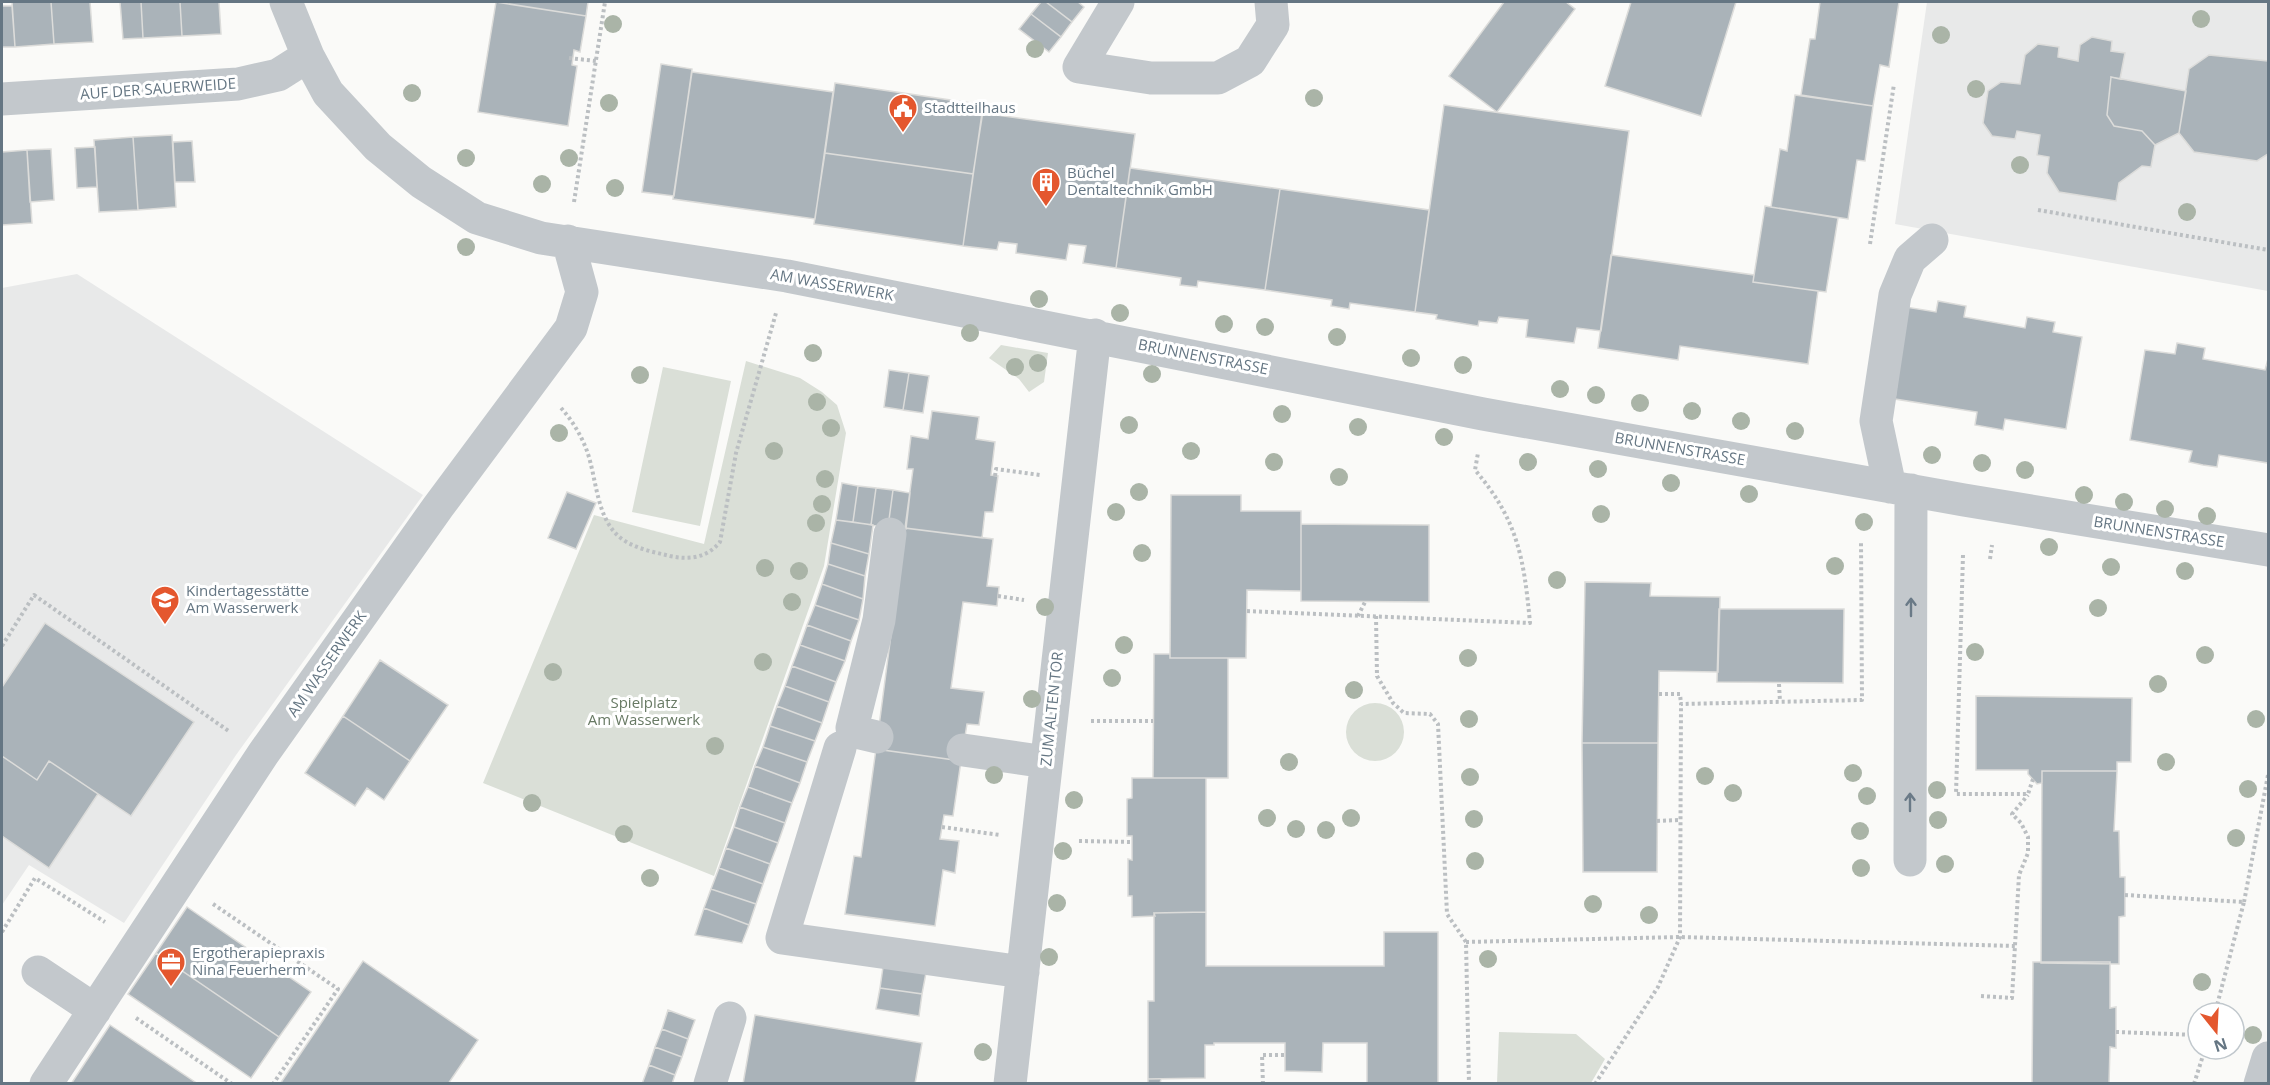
<svg xmlns="http://www.w3.org/2000/svg" width="2270" height="1085" font-family="'Open Sans',sans-serif">
<style>
.built{fill:#e8e9e9}
.green{fill:#dadfd7}
.building{fill:#aab3b9;stroke:#dcdcda;stroke-width:1.5}
.lines{fill:none;stroke-linecap:round;stroke-linejoin:round}
.path{stroke:#bbbfc2;stroke-width:4;stroke-dasharray:3 3;stroke-linecap:butt}
.minor{stroke:#c3c8cc;stroke-width:33}
.tree{fill:#aab4a7}
.oneway{stroke:#6a7a87}
.labels{text-anchor:middle;stroke-width:6;stroke-linejoin:round;paint-order:stroke}
.street-label{font-size:15px;fill:#657683;stroke:#fff}
.poi-label{font-size:15px;fill:#657683;stroke:#fff;text-anchor:start}
.park-label{font-size:15px;fill:#687a64;stroke:#fff}
</style>
<rect width="100%" height="100%" fill="#fafaf8"/>
<path class="built" d="M1927,2H2268V291L1895,224Z
M77,274L423,495L236,755L124,923L29,865L2,905V288Z"/>
<path class="green" d="M1001,345L1048,353L1044,382L1029,392L1019,379L989,358Z
M746,361L800,378L822,392L837,405L846,433L824,566L714,876L483,783L594,515L704,544Z
M663,367L731,381L700,526L632,512Z
M1346 732a29 29 0 1 1 58 0a29 29 0 1 1-58 0Z
M1499,1032L1576,1034L1605,1059L1591,1083H1497Z"/>
<path class="building" d="M12,2H51L54,44L15,47Z
M51,2H90L93,42L54,44Z
M120,2H141L143,38L123,39Z
M141,2H180L182,36L143,38Z
M180,2H219L221,34L182,36Z
M496,2H588L586,16Z
M496,2L586,16L580,52L574,50L572,65L577,66L568,126L478,112Z
M1041,2H1046L1072,22L1061,37L1031,14Z
M1046,2H1078L1084,7L1072,22Z
M1504,2H1566L1575,9L1497,112L1449,76Z
M1631,2H1736L1701,116L1605,86Z
M1820,2H1899L1889,67L1880,65L1873,106L1801,95L1810,39H1815Z
M2,6H12L15,47H2Z
M1031,14L1061,37L1049,52L1019,29Z
M2092,37L2112,41L2111,51L2125,53L2120,79L2111,77L2107,115L2114,126L2142,131L2155,145L2151,167L2142,166L2119,183L2116,201L2059,192L2047,173L2049,157L2037,155L2040,135L2017,131L2015,139L1992,136L1983,123L1988,91L2001,82L2020,84L2025,55L2038,44L2059,47L2058,57L2078,61L2080,45Z
M2209,55L2268,61V154L2257,161L2194,152L2179,133L2189,69Z
M661,64L692,69L674,196L642,192Z
M692,72L833,92L815,219L673,199Z
M2111,77L2186,91L2179,133L2155,145L2142,131L2114,126L2107,115Z
M835,83L984,105L973,174L825,153Z
M1795,95L1873,106L1865,161L1857,160L1848,219L1771,207L1780,149L1787,151Z
M1444,105L1629,131L1601,331L1577,328L1574,343L1526,337L1528,320L1499,317L1497,323L1479,321L1478,326L1436,319L1437,315L1415,312Z
M982,113L1135,134L1116,268L1083,263L1086,246L1069,244L1066,260L1016,253L1017,244L999,242L997,250L963,246Z
M172,135L176,207L138,210L133,137Z
M133,137L138,210L99,212L94,140Z
M192,141L195,182H175L173,142Z
M95,147L97,187L77,188L75,148Z
M51,149L54,200L30,202L27,150Z
M27,150L32,223L2,225V152Z
M825,153L973,174L963,246L814,224Z
M1130,168L1280,189L1265,290L1198,281L1197,287L1180,285L1181,278L1116,268Z
M1280,189L1429,210L1415,312L1350,303L1349,309L1331,306L1332,300L1265,290Z
M1765,206L1838,218L1826,292L1753,282Z
M1611,255L1754,275L1753,282L1818,291L1808,364L1680,346L1678,360L1598,348Z
M1938,301L1966,306L1964,317L2025,328L2027,317L2055,322L2053,332L2082,337L2066,429L2005,419L2003,430L1975,425L1977,412L1895,399L1906,307L1936,312Z
M2177,343L2205,348L2203,359L2265,370L2268,359V463L2219,455L2217,467L2203,465L2189,462L2192,451L2130,440L2145,350L2175,354Z
M889,370L909,373L903,410L884,407Z
M909,373L929,376L923,413L903,410Z
M932,411L979,417L976,439L995,442L991,475L998,476L993,512H985L982,538L905,528L913,469H907L911,436L928,439Z
M842,483L858,486L853,522L836,520Z
M858,486L876,488L871,525L853,522Z
M876,488L893,490L888,527L871,525Z
M893,490L910,493L906,529L888,527Z
M567,492L596,503L576,549L548,538Z
M1171,495H1241V511H1301V591L1247,590L1246,658H1170Z
M836,520L873,525L869,554L831,543Z
M1301,524L1429,525V602L1301,601Z
M905,528L993,539L987,586L999,587L997,606L963,602L951,688L984,692L979,725L967,724L961,761L876,749Z
M831,543L869,554L865,576L828,564Z
M828,564L865,576L863,599L822,584Z
M1585,582L1651,583L1650,596L1720,597L1718,672L1659,671L1658,743H1582Z
M822,584L863,599L859,620L815,605Z
M815,605L859,620L851,641L807,625Z
M1719,609H1844L1843,683L1717,682Z
M45,623L194,722L131,816L49,761L37,780L2,756V687Z
M807,625L851,641L845,661L800,645Z
M800,645L845,661L836,682L792,666Z
M1154,654H1170V658H1228V778H1153Z
M380,660L448,705L410,761L343,716Z
M792,666L836,682L829,702L785,686Z
M785,686L829,702L822,723L777,706Z
M1976,696L2132,698L2131,762H2117V771H2042V783L2037,784L2028,774V770H1976Z
M777,706L822,723L815,741L770,726Z
M343,716L410,761L384,800L367,788L355,806L305,773Z
M770,726L815,741L807,762L763,747Z
M1582,743H1658L1657,872H1583Z
M763,747L807,762L800,783L755,766Z
M876,749L961,761L953,816L944,815L940,839L959,841L955,873L943,870L935,926L845,914L854,856L861,857Z
M2,756L37,780L49,761L98,794L49,868L2,836Z
M755,766L800,783L792,803L748,787Z
M2042,771H2117L2114,831H2119L2120,877H2125V916L2119,917V964L2041,963Z
M1132,778H1206V912L1154,913L1155,916L1132,917V896H1128V859L1132,860V836H1127V799L1132,798Z
M748,787L792,803L785,823L740,807Z
M740,807L785,823L778,843L734,827Z
M734,827L778,843L770,864L726,848Z
M726,848L770,864L763,884L719,868Z
M719,868L763,884L756,904L711,889Z
M711,889L756,904L749,925L704,908Z
M187,907L311,992L279,1037L156,953Z
M704,908L749,925L742,943L695,935Z
M1206,912V966H1384V932H1438V1084H1367V1043H1323L1322,1072L1285,1071V1043H1214V1045H1205V1078L1148,1079V1001H1154V913Z
M156,953L279,1037L251,1078L128,994Z
M363,961L478,1040L448,1084H280Z
M2033,962H2110V1008L2116,1007V1048L2110,1047L2109,1084H2032Z
M883,967L926,973L922,994L880,988Z
M880,988L922,994L919,1016L876,1009Z
M668,1010L695,1020L688,1039L662,1029Z
M755,1015L922,1043L915,1084H743Z
M110,1025L198,1084H71Z
M662,1029L688,1039L682,1057L655,1047Z
M655,1047L682,1057L675,1075L649,1065Z
M649,1065L675,1075L672,1084H642Z
M1148,1079H1161L1160,1084H1148Z"/>
<g class="lines">
<path class="path" d="M569,58L596,61
M574,202L605,2
M2038,210L2268,250
M1870,244L1894,84
M561,408C572,420 581,435 587,451C597,479 596,520 622,539C636,549 654,552 670,556C689,560 707,558 720,542L736,453L776,313
M995,476L996,469L1040,475
M1963,555L1956,794H2028L2033,779
M1990,559L1992,545
M998,596L1024,600
M1247,611L1530,623C1524,559 1518,520 1475,470L1478,453
M1358,616L1365,602
M1376,616L1377,676L1393,703L1404,713L1430,714L1438,724L1447,914L1466,942L1469,1084
M2,646L34,595L230,732
M1779,684L1780,702
M1659,694H1680L1681,704
M1091,721H1153
M1657,821L1680,820
M942,827L1000,835
M1079,841L1132,842
M2125,895L2244,902L2215,1013
M2244,902L2268,775
M213,904L338,989L273,1084
M2,932L35,878L105,922
M1466,942L1680,937L2015,946
M1981,996L2012,998L2019,875L2028,853V837L2021,823L2012,814L2028,795
M136,1018L232,1084
M2116,1032L2198,1035
M1263,1084L1262,1055H1285
M1595,1084L1658,987L1680,937L1681,704L1862,700L1861,541
M2194,1084L2205,1049"/>
<path class="minor" d="M286,2L308,56L328,93L378,147L421,182L477,218L541,238L787,276L1483,414L1964,500L2268,550
M1118,2L1079,67L1151,78H1218L1250,61L1273,25L1271,2
M2,99L238,84L278,75L308,56
M1890,487L1876,421L1895,295L1910,259L1932,240
M877,737L860,733L852,728L879,620L890,534
M840,748L782,938L1023,972
M963,750L1046,762
M1910,860L1911,490
M38,972L95,1010
M46,1084L263,754L438,507L571,328L582,292L568,241
M710,1084L730,1018
M1010,1084L1095,335
M2260,1084L2268,1058"/>
</g>
<g class="tree">
<circle cx="2201" cy="19" r="9"/>
<circle cx="613" cy="24" r="9"/>
<circle cx="1941" cy="35" r="9"/>
<circle cx="1035" cy="49" r="9"/>
<circle cx="1976" cy="89" r="9"/>
<circle cx="412" cy="93" r="9"/>
<circle cx="1314" cy="98" r="9"/>
<circle cx="609" cy="103" r="9"/>
<circle cx="466" cy="158" r="9"/>
<circle cx="569" cy="158" r="9"/>
<circle cx="2020" cy="165" r="9"/>
<circle cx="542" cy="184" r="9"/>
<circle cx="615" cy="188" r="9"/>
<circle cx="2187" cy="212" r="9"/>
<circle cx="466" cy="247" r="9"/>
<circle cx="1039" cy="299" r="9"/>
<circle cx="1120" cy="313" r="9"/>
<circle cx="1224" cy="324" r="9"/>
<circle cx="1265" cy="327" r="9"/>
<circle cx="970" cy="333" r="9"/>
<circle cx="1337" cy="337" r="9"/>
<circle cx="813" cy="353" r="9"/>
<circle cx="1411" cy="358" r="9"/>
<circle cx="1038" cy="363" r="9"/>
<circle cx="1463" cy="365" r="9"/>
<circle cx="1015" cy="367" r="9"/>
<circle cx="1152" cy="374" r="9"/>
<circle cx="640" cy="375" r="9"/>
<circle cx="1560" cy="389" r="9"/>
<circle cx="1596" cy="395" r="9"/>
<circle cx="817" cy="402" r="9"/>
<circle cx="1640" cy="403" r="9"/>
<circle cx="1692" cy="411" r="9"/>
<circle cx="1282" cy="414" r="9"/>
<circle cx="1741" cy="421" r="9"/>
<circle cx="1129" cy="425" r="9"/>
<circle cx="1358" cy="427" r="9"/>
<circle cx="831" cy="428" r="9"/>
<circle cx="1795" cy="431" r="9"/>
<circle cx="559" cy="433" r="9"/>
<circle cx="1444" cy="437" r="9"/>
<circle cx="774" cy="451" r="9"/>
<circle cx="1191" cy="451" r="9"/>
<circle cx="1932" cy="455" r="9"/>
<circle cx="1274" cy="462" r="9"/>
<circle cx="1528" cy="462" r="9"/>
<circle cx="1982" cy="463" r="9"/>
<circle cx="1598" cy="469" r="9"/>
<circle cx="2025" cy="470" r="9"/>
<circle cx="1339" cy="477" r="9"/>
<circle cx="825" cy="479" r="9"/>
<circle cx="1671" cy="483" r="9"/>
<circle cx="1139" cy="492" r="9"/>
<circle cx="1749" cy="494" r="9"/>
<circle cx="2084" cy="495" r="9"/>
<circle cx="2124" cy="502" r="9"/>
<circle cx="822" cy="504" r="9"/>
<circle cx="2165" cy="509" r="9"/>
<circle cx="1116" cy="512" r="9"/>
<circle cx="1601" cy="514" r="9"/>
<circle cx="2207" cy="516" r="9"/>
<circle cx="1864" cy="522" r="9"/>
<circle cx="816" cy="523" r="9"/>
<circle cx="2049" cy="547" r="9"/>
<circle cx="1142" cy="553" r="9"/>
<circle cx="1835" cy="566" r="9"/>
<circle cx="2111" cy="567" r="9"/>
<circle cx="765" cy="568" r="9"/>
<circle cx="799" cy="571" r="9"/>
<circle cx="2185" cy="571" r="9"/>
<circle cx="1557" cy="580" r="9"/>
<circle cx="792" cy="602" r="9"/>
<circle cx="1045" cy="607" r="9"/>
<circle cx="2098" cy="608" r="9"/>
<circle cx="1124" cy="645" r="9"/>
<circle cx="1975" cy="652" r="9"/>
<circle cx="2205" cy="655" r="9"/>
<circle cx="1468" cy="658" r="9"/>
<circle cx="763" cy="662" r="9"/>
<circle cx="553" cy="672" r="9"/>
<circle cx="1112" cy="678" r="9"/>
<circle cx="2158" cy="684" r="9"/>
<circle cx="1354" cy="690" r="9"/>
<circle cx="1032" cy="699" r="9"/>
<circle cx="1469" cy="719" r="9"/>
<circle cx="2256" cy="719" r="9"/>
<circle cx="715" cy="746" r="9"/>
<circle cx="1289" cy="762" r="9"/>
<circle cx="2166" cy="762" r="9"/>
<circle cx="1853" cy="773" r="9"/>
<circle cx="994" cy="775" r="9"/>
<circle cx="1705" cy="776" r="9"/>
<circle cx="1470" cy="777" r="9"/>
<circle cx="2248" cy="789" r="9"/>
<circle cx="1937" cy="790" r="9"/>
<circle cx="1733" cy="793" r="9"/>
<circle cx="1867" cy="796" r="9"/>
<circle cx="1074" cy="800" r="9"/>
<circle cx="532" cy="803" r="9"/>
<circle cx="1267" cy="818" r="9"/>
<circle cx="1351" cy="818" r="9"/>
<circle cx="1474" cy="819" r="9"/>
<circle cx="1938" cy="820" r="9"/>
<circle cx="1296" cy="829" r="9"/>
<circle cx="1326" cy="830" r="9"/>
<circle cx="1860" cy="831" r="9"/>
<circle cx="624" cy="834" r="9"/>
<circle cx="2236" cy="838" r="9"/>
<circle cx="1063" cy="851" r="9"/>
<circle cx="1475" cy="861" r="9"/>
<circle cx="1945" cy="864" r="9"/>
<circle cx="1861" cy="868" r="9"/>
<circle cx="650" cy="878" r="9"/>
<circle cx="1057" cy="903" r="9"/>
<circle cx="1593" cy="904" r="9"/>
<circle cx="1649" cy="915" r="9"/>
<circle cx="1049" cy="957" r="9"/>
<circle cx="1488" cy="959" r="9"/>
<circle cx="2202" cy="982" r="9"/>
<circle cx="2253" cy="1035" r="9"/>
<circle cx="983" cy="1052" r="9"/>
</g>
<defs><path id="oneway-shaft" d="M-6 0H5M1.5-3L5.5 0L1.5 3" fill="none" stroke-width="1.6" stroke-linecap="round" stroke-linejoin="round" transform="scale(1.5)"/></defs>
<g class="oneway">
<use href="#oneway-shaft" transform="translate(1911 607) rotate(-90)"/>
<use href="#oneway-shaft" transform="translate(1910 802) rotate(-90)"/>
</g>
<defs>
<g id="civic-pin" transform="scale(1.5)"><path d="M0 17L-7.5 6A9.5 9.5 0 1 1 7.5 6Z" fill="#e4572e" stroke="#fff"/><path d="M-.6-6.5H3V-4.5H.6V-3L4-1V1h2V6H-6V1h2V-1L-.6-3ZM-1.2 2.5V6h2.4V2.5Z" fill="#fff"/></g>
<g id="building-pin" transform="scale(1.5)"><path d="M0 17L-7.5 6A9.5 9.5 0 1 1 7.5 6Z" fill="#e4572e" stroke="#fff"/><path d="M-4-6H4V6H1V3H-1V6H-4ZM-2.5-4.3h1.7v1.8h-1.7ZM.8-4.3h1.7v1.8H.8ZM-2.5-1h1.7V.8h-1.7ZM.8-1h1.7V.8H.8Z" fill="#fff"/></g>
<g id="school-pin" transform="scale(1.5)"><path d="M0 17L-7.5 6A9.5 9.5 0 1 1 7.5 6Z" fill="#e4572e" stroke="#fff"/><path d="M0-5L7-2L0 1L-7-2ZM-4 1L0 2.5L4 1V4Q0 6-4 4Z" fill="#fff"/></g>
<g id="office-pin" transform="scale(1.5)"><path d="M0 17L-7.5 6A9.5 9.5 0 1 1 7.5 6Z" fill="#e4572e" stroke="#fff"/><path d="M-6-3h4V-5.5h4V-3h4V5H-6ZM-1-4.5V-3h2v-1.5ZM-6 0V1H6V0Z" fill="#fff"/></g>
</defs>
<g fill-rule="evenodd">
<use href="#civic-pin" x="903" y="108"/>
<use href="#building-pin" x="1046" y="182"/>
<use href="#school-pin" x="165" y="600"/>
<use href="#office-pin" x="171" y="962"/>
</g>
<g class="labels">
<g class="street-label">
<text transform="translate(158 89) rotate(-4)" y="5">AUF DER SAUERWEIDE</text>
<text transform="translate(832 285) rotate(10)" y="5">AM WASSERWERK</text>
<text transform="translate(1203 357) rotate(11)" y="5">BRUNNENSTRASSE</text>
<text transform="translate(1680 449) rotate(10)" y="5">BRUNNENSTRASSE</text>
<text transform="translate(2159 532) rotate(9)" y="5">BRUNNENSTRASSE</text>
<text transform="translate(327 664) rotate(-55)" y="5">AM WASSERWERK</text>
<text transform="translate(1052 709) rotate(-84)" y="5">ZUM ALTEN TOR</text>
</g>
<g class="poi-label">
<text x="924" y="113">Stadtteilhaus</text>
<text x="1067" y="178">Büchel<tspan x="1067" dy="17">Dentaltechnik GmbH</tspan></text>
<text x="186" y="596">Kindertagesstätte<tspan x="186" dy="17">Am Wasserwerk</tspan></text>
<text x="192" y="958">Ergotherapiepraxis<tspan x="192" dy="17">Nina Feuerherm</tspan></text>
</g>
<g class="park-label">
<text x="644" y="708">Spielplatz<tspan x="644" dy="17">Am Wasserwerk</tspan></text>
</g>
</g>
<rect width="2270" height="1085" fill="none" stroke="#657683" stroke-width="6"/>
<g transform="translate(2216 1031) rotate(162)"><circle r="28" fill="#ffffff" stroke="#c1c8cd" stroke-width="1.5"/>
<path d="M0-4.5L10 22L0 15L-10 22Z" fill="#e4572e"/>
<text y="-9" font-size="16" font-weight="bold" text-anchor="middle" fill="#657683">N</text>
</g>
</svg>
